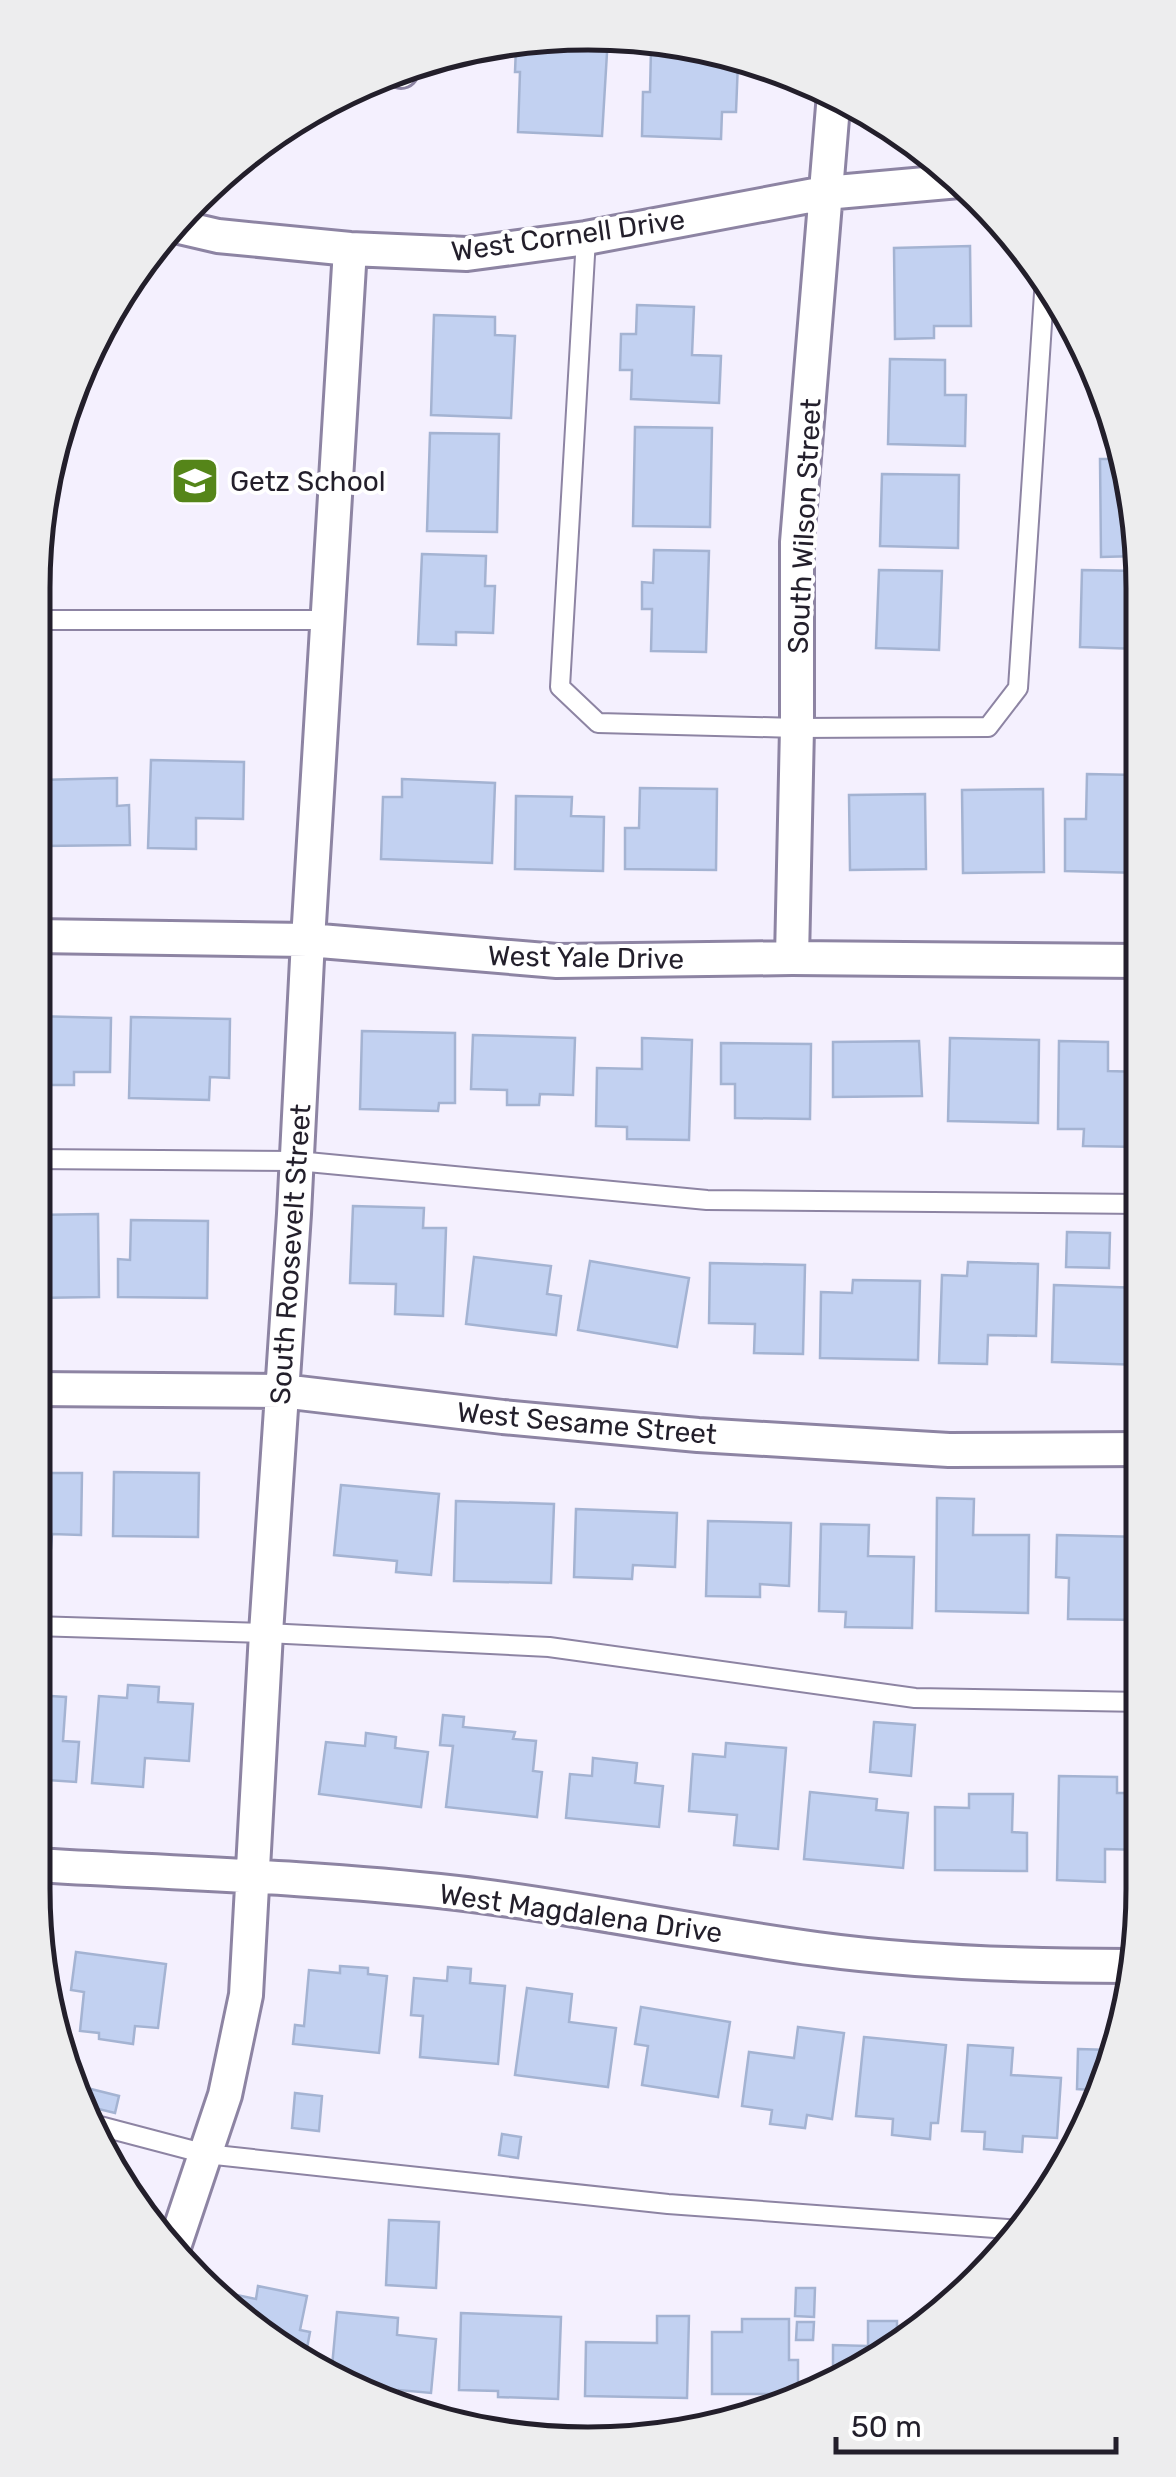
<svg xmlns="http://www.w3.org/2000/svg" width="1176" height="2477" font-family="Rubik,sans-serif">
<style>
.building{fill:#c2d1f1;stroke:#a4b3d2;stroke-width:2.5}
.lines{fill:none;stroke-linecap:round;stroke-linejoin:round}
.service-casing{stroke:#8d84a3;stroke-width:22}
.minor-casing{stroke:#8d84a3;stroke-width:38}
.service{stroke:#fff;stroke-width:18}
.minor{stroke:#fff;stroke-width:32}
.labels{text-anchor:middle;stroke-width:8;stroke-linejoin:round;paint-order:stroke}
.street-label{font-size:28px;fill:#231f2b;stroke:#fff}
.poi-label{font-size:28px;fill:#231f2b;stroke:#fff;text-anchor:start}
.rim{fill:none;stroke:#231f2b;stroke-width:5}
</style>
<rect width="100%" height="100%" fill="#f4f0fe"/>
<path class="building" d="M589,33L608,36L602,136L518,132L520,72H515L516,47Z
M640,43L738,62L736,112H722L721,139L642,136L643,92H650L651,49H640Z
M970,246L971,326H934V338L895,339L894,248Z
M637,305L694,307L692,355L721,356L719,403L631,399L632,370H620L621,334H636Z
M434,315L495,317V335L515,336L511,418L431,415Z
M890,359L945,360V395H966L965,446L888,444Z
M635,427L712,428L710,527L633,526Z
M430,433L499,434L497,532L427,531Z
M1100,459H1124L1139,515V556L1101,557Z
M882,474L959,475L958,548L880,546Z
M654,550L709,551L706,652L651,651L652,609H642V582L653,583Z
M422,554L486,556L485,586H495L493,633L456,632V645L418,644Z
M879,570L942,571L939,650L876,648Z
M1082,570L1139,571V649L1080,647Z
M151,760L244,762L243,819L196,818V849L148,848Z
M1087,774L1136,775L1135,819H1140V873L1065,871V819H1086Z
M117,778V806L129,805L130,845L41,846L39,780Z
M402,779L495,783L492,863L381,859L383,797H402Z
M640,788L717,789L716,870L625,869V828H639Z
M1043,789L1044,872L963,873L962,790Z
M925,794L926,869L850,870L849,795Z
M516,796L572,797L571,816L604,817L603,871L515,869Z
M33,1016L111,1018L110,1072H74V1085H40V1072H33Z
M131,1017L230,1019L229,1078L210,1077L209,1100L129,1098Z
M362,1031L455,1033V1103H439L438,1111L360,1109Z
M473,1035L575,1038L573,1095L540,1094L539,1105H507V1090L471,1089Z
M642,1038L692,1040L689,1140L627,1139V1127L596,1126L597,1068L642,1069Z
M950,1038L1039,1040L1038,1123L948,1121Z
M919,1041L922,1096L833,1097V1042Z
M1059,1041L1108,1042V1071L1141,1072V1147L1083,1146L1084,1129H1058Z
M721,1043L811,1044L810,1119L735,1118V1084H721Z
M353,1206L424,1208L423,1228H446L443,1316L395,1314L396,1284L350,1283Z
M98,1214L99,1297L33,1298V1215Z
M131,1220L208,1221L207,1298L118,1297V1259L130,1260Z
M1067,1232L1110,1233L1109,1268L1066,1267Z
M474,1257L551,1266L547,1294L561,1296L556,1335L466,1324Z
M590,1261L689,1278L677,1347L578,1330Z
M968,1262L1038,1264L1036,1336L988,1335L987,1364L939,1363L942,1275L967,1276Z
M710,1263L805,1265L803,1354L754,1353L755,1324L709,1323Z
M853,1280L920,1281L918,1360L820,1358L821,1292L852,1293Z
M1054,1285L1141,1288L1142,1365L1052,1362Z
M114,1472L199,1473L198,1537L113,1536Z
M33,1473H82L81,1535L52,1534L51,1548H33Z
M341,1485L439,1494L431,1575L396,1572L397,1561L334,1555Z
M937,1498L974,1499L973,1535H1029L1028,1613L936,1611Z
M456,1501L554,1504L551,1583L454,1581Z
M576,1509L677,1513L675,1567L633,1565L632,1579L574,1577Z
M708,1521L791,1523L789,1586L760,1584V1597L706,1596Z
M821,1524L869,1525L868,1556L914,1557L912,1628L845,1627L846,1612L819,1611Z
M1057,1535L1142,1537L1143,1620L1068,1619L1069,1578L1056,1577Z
M128,1685L159,1687L158,1702L193,1704L189,1761L145,1758L143,1787L92,1783L99,1696L127,1698Z
M33,1695L66,1697L63,1741L79,1742L76,1782L33,1779Z
M443,1715L464,1717L463,1727L515,1732L513,1739L536,1741L533,1771L542,1772L537,1817L446,1807L453,1746L440,1745Z
M874,1722L915,1725L911,1776L870,1772Z
M366,1733L396,1737L395,1748L428,1752L421,1807L319,1794L326,1742L365,1746Z
M726,1743L786,1748L778,1849L734,1845L737,1815L689,1811L693,1754L725,1757Z
M593,1758L637,1763L635,1783L663,1786L659,1827L566,1818L570,1774L592,1776Z
M1059,1776L1117,1777V1793H1143V1850L1105,1849V1882L1057,1880Z
M810,1792L877,1799L876,1810L908,1813L903,1868L804,1859Z
M969,1794H1013L1012,1832L1027,1833V1871L935,1870V1807L969,1808Z
M76,1952L166,1964L158,2028L135,2026L133,2044L99,2039V2033L80,2031L84,1992L71,1990Z
M340,1966L368,1968V1974L387,1976L379,2053L293,2044L295,2025L304,2026L309,1970L340,1973Z
M448,1967L471,1969L470,1983L505,1986L498,2064L420,2057L423,2016L411,2015L414,1978L447,1981Z
M527,1988L572,1994L569,2022L616,2028L608,2087L515,2075Z
M641,2007L730,2022L718,2097L642,2085L648,2046L635,2044Z
M798,2027L844,2033L832,2119L807,2115L805,2128L770,2124L772,2110L742,2106L749,2052L794,2058Z
M864,2037L946,2045L938,2123H931L930,2139L892,2135L893,2119L856,2116Z
M968,2045L1013,2048L1011,2075L1061,2078L1057,2138L1023,2136L1022,2152L984,2149L985,2132L962,2131Z
M1078,2049L1111,2050L1101,2102L1090,2120L1091,2090L1077,2089Z
M83,2087L119,2096L115,2113L82,2105L80,2101Z
M295,2093L322,2096L319,2131L292,2128Z
M502,2134L521,2137L518,2158L499,2155Z
M389,2220L439,2222L436,2288L386,2285Z
M258,2286L307,2296L300,2330L310,2332L304,2364L226,2296L227,2293L256,2299Z
M796,2288H815L814,2317L795,2316Z
M337,2312L398,2318L397,2335L436,2339L431,2393L399,2390L398,2399L384,2398L331,2378Z
M461,2313L561,2317L558,2399L498,2397V2391L459,2390Z
M657,2316H689L687,2398L585,2396L586,2342L657,2343Z
M742,2319H789V2360H798V2394H712V2332H742Z
M868,2321H897V2339L833,2387V2345L868,2346Z
M797,2322H814L813,2340H796Z"/>
<g class="lines">
<g class="service-casing">
<path id="service" d="M586,238L560,687L598,723L797,728L988,727L1018,688L1045,278
M33,620H328
M33,1159L297,1161L707,1200L1141,1204
M33,1626L266,1633L549,1647L915,1698L1143,1702
M92,2124L206,2154L668,2204L1021,2230"/>
</g>
<g class="minor-casing">
<path id="minor" d="M401,70V71
M175,226L218,236L350,249L467,254L586,238L825,193L959,181
M33,936L308,940L557,961L792,958L1140,961
M792,958L797,728V542L834,94
M33,1389L282,1391L503,1417L698,1435L949,1450L1142,1449
M33,1865C174,1873 316,1877 457,1893C578,1907 697,1933 817,1949C920,1963 1025,1966 1128,1966
M173,2250L225,2095L246,1995L266,1633L294,1214L308,940L350,249"/>
</g>
<use href="#service" class="service"/>
<use href="#minor" class="minor"/>
</g>
<defs>
<g id="school-square" transform="scale(2.5)"><rect x="-9" y="-9" width="18" height="18" rx="4" fill="#558519" stroke="#fff"/><path d="M0-5L7-2L0 1L-7-2ZM-4 1L0 2.5L4 1V4Q0 6-4 4Z" fill="#fff"/></g>
</defs>
<g fill-rule="evenodd">
<use href="#school-square" x="195" y="481"/>
</g>
<g class="labels">
<g class="street-label">
<text transform="translate(568 235) rotate(-8)" y="10">West Cornell Drive</text>
<text transform="translate(804 526) rotate(-87)" y="10">South Wilson Street</text>
<text transform="translate(586 957) rotate(1)" y="10">West Yale Drive</text>
<text transform="translate(290 1254) rotate(-86)" y="10">South Roosevelt Street</text>
<text transform="translate(587 1423) rotate(5)" y="10">West Sesame Street</text>
<text transform="translate(581 1913) rotate(8)" y="10">West Magdalena Drive</text>
</g>
<g class="poi-label">
<text x="230" y="491">Getz School</text>
</g>
</g>
<path d="M0 0H1176V2477H0ZM588 50H588A538 538 0 0 1 1126 588V1889A538 538 0 0 1 588 2427H588A538 538 0 0 1 50 1889V588A538 538 0 0 1 588 50Z" fill="#ededee" fill-rule="evenodd"/>
<path class="rim" d="M588 50H588A538 538 0 0 1 1126 588V1889A538 538 0 0 1 588 2427H588A538 538 0 0 1 50 1889V588A538 538 0 0 1 588 50Z"/>
<path d="M836 2437v15h280v-15" fill="none" stroke="#231f2b" stroke-width="5"/>
<text x="851" y="2437" font-size="30" fill="#231f2b" stroke="#ffffff" stroke-width="8" paint-order="stroke">50 m</text>
</svg>
